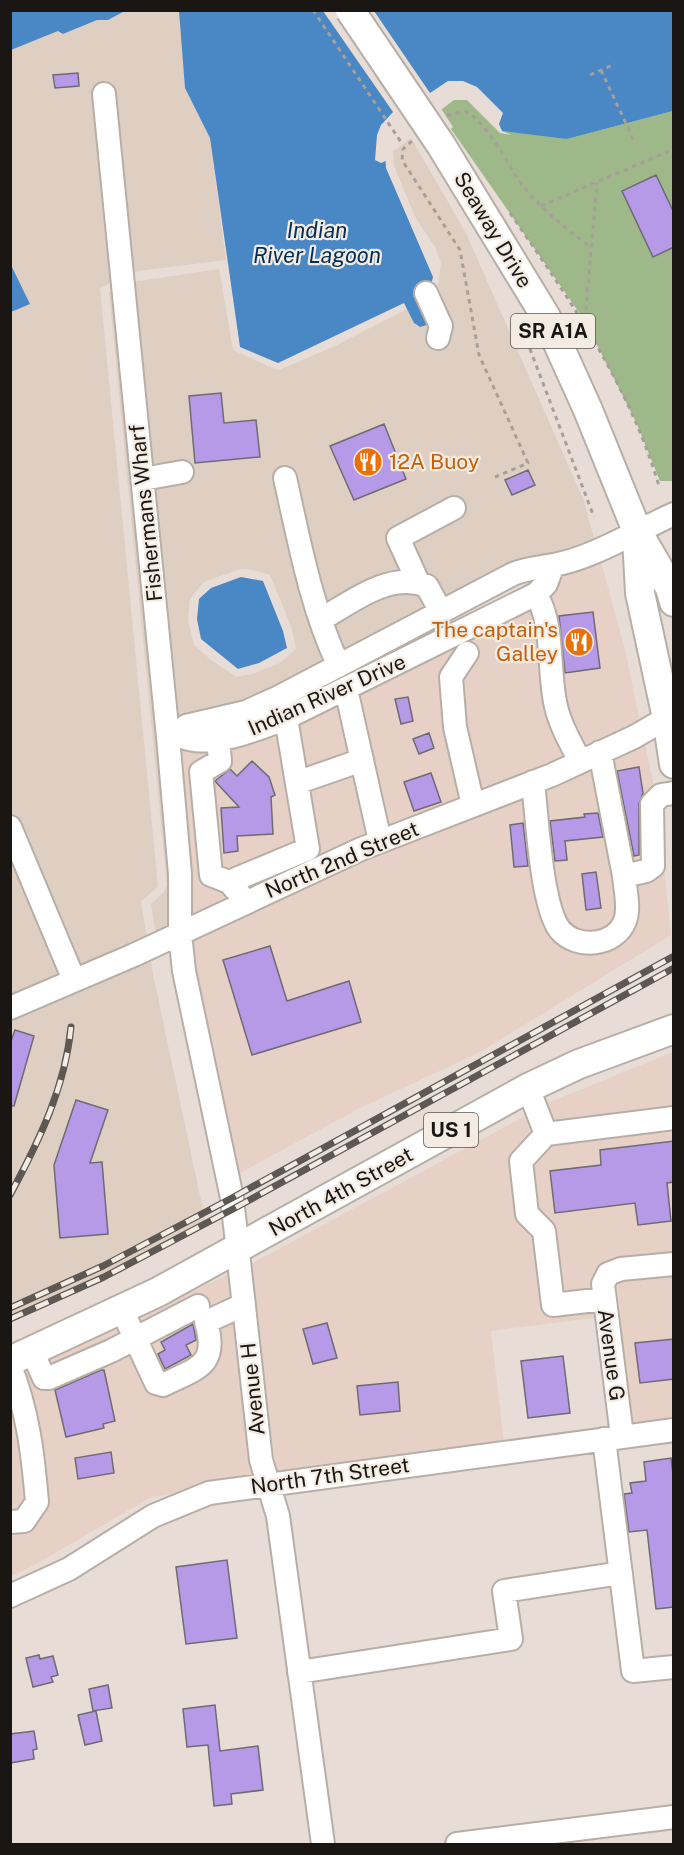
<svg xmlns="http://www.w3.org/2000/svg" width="684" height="1855" font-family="'Public Sans',sans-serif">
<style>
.commercial{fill:#e7d0c5}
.built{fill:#dfcfc3;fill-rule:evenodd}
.green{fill:#9eb88a}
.water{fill:#4987c5}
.pier{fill:#e7ddd6}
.building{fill:#b69ae8;stroke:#6d6b73;stroke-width:1.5}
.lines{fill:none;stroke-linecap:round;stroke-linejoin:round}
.minor-casing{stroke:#b7afa7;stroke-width:26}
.major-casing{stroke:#b7afa7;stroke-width:32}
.path{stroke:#a79f99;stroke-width:3;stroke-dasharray:4.5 4.5;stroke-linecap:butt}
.minor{stroke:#fff;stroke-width:22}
.major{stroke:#fff;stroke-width:28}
.rail-casing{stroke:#5d5853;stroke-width:7}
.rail{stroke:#f4ebe3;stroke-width:4.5;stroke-dasharray:14;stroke-linecap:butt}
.major-bridge-casing{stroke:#b7afa7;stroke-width:32;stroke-linecap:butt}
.major-bridge{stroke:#fff;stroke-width:28}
.labels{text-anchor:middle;stroke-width:4.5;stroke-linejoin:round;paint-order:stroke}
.shield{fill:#f4ebe3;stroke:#5b5651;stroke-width:1.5}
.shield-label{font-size:20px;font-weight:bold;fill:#191613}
.street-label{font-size:21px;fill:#191613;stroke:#f4ebe3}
.food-label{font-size:21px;fill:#c56008;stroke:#f4ebe3;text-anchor:start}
.water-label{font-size:22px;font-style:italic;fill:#002f57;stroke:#f4ebe3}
</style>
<rect width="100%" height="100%" fill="#e7ddd6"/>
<path class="commercial" d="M600,558L625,650L640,722L548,767L190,919L178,737L249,721L429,633Z
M644,739L657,801L671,935L480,1052L358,1109L236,1175L194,970L190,937L364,856Z
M673,1052V1255L599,1266L596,1270L601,1317L491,1331L504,1443L277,1473L247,1266L555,1100Z
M673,1272V1422L631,1427L617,1280Z
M230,1274L259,1475L188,1489L179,1493L151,1497L31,1567L11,1576L10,1375Z"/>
<path class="built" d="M125,11H179L185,88L210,138L226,260L138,271L100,288L158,886L141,902L153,974L206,1224L104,1277L11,1315L10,312L30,304L11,265V50L58,31L63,34L97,20H108Z
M411,138L466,233L584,501L595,542L215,712L176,721L133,282L219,269L233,350L275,369L279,370L337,345L407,309L414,323L417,327L425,326L447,314L448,310L438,288L441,263L435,247L415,217L394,166L393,151ZM241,569L253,570L270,575L292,629L296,649L280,663L252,674L237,677L211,660L194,645L188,620L190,599L204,582Z
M115,290L171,875L172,926L156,935L151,904L164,892L167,885L109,292Z"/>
<path class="green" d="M453,97H468L567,139L673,111V481H660L636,422L585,321L451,129L453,127L440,107Z"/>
<path class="water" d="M11,10H125V11L108,20H97L63,34L58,31L11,50Z
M179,11H673V111L567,139L502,131L468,98H453L385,148L386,168L433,277L430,289L434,323L420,327L414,323L404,303L278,363L240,347L210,138L185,88Z
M11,265L30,304L11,312H10Z
M241,577L263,581L283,631L287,648L259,663L238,669L201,639L197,619L199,599L211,588Z"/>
<path class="pier" d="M323,11H374L430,93L448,81H463L477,87L503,113L499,124L502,131L511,135L500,133L467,100H454L388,150V160L381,163L375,160L377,135L381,125L393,112Z"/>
<path class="building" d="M78,73L79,86L55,88L53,75Z
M656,175L674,213V247L653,257L622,191Z
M221,393L224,423L256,420L260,457L195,463L189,396Z
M384,424L406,479L354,500L330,446Z
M528,470L535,485L512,495L505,480Z
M593,612L600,668L565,673L559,616Z
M408,697L413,721L401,724L395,699Z
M429,733L434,748L419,754L413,739Z
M252,761L269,777L275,795L271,797L273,834L237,836L238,851L224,853L221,808L239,807L215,781L230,769L237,776Z
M639,767L643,793L639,804V855L634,856L617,771Z
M431,773L441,802L414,811L404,782Z
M598,813L603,837L565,841L567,860L555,861L550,821L585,817L584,814Z
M523,823L528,866L514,867L510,825Z
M596,872L601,908L586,910L582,874Z
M270,946L287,1001L349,981L361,1022L252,1055L223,960Z
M15,1030L34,1036L14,1106H10V1044Z
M76,1100L108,1110L90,1163L102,1162L108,1234L60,1238L54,1165Z
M674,1141V1182L667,1183L671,1221L638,1225L635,1203L555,1213L550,1171L601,1165L600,1150Z
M327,1323L337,1358L313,1364L303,1329Z
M193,1324L196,1340L186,1345L191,1355L165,1369L158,1354L165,1350L161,1342Z
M674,1339V1379L640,1383L635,1343Z
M563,1356L570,1413L528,1418L521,1361Z
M101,1370H104L115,1421L103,1424L104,1428L66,1437L55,1390Z
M398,1382L400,1411L360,1415L357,1386Z
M111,1452L114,1473L78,1479L75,1458Z
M671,1458L674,1482V1607L656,1609L647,1530L629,1532L624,1494L632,1493L630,1483L646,1481L644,1462Z
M227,1560L237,1638L186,1644L176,1567Z
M39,1655L40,1659L53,1656L58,1675L51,1677L53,1682L33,1687L26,1658Z
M108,1685L112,1708L93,1711L89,1689Z
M215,1705L220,1751L258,1746L263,1790L231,1794L232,1804L214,1806L208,1745L187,1747L183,1709Z
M96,1711L102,1741L85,1745L78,1715Z
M34,1731L37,1749L33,1750L34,1759L10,1763V1734Z"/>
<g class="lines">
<g class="minor-casing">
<path id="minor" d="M104,94L168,737L180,874V933L184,971L232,1198L261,1460L278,1516L323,1844
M426,293L441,326L438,338
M285,478C299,540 311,607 338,664
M143,479L182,472
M418,582L398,538L454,508
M536,594C554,625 548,666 555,702C559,723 570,742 580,761
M322,619C353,601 390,571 427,586L441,612
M467,653L451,677L455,727L473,805
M346,689L380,841
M179,735C206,751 259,729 286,718L536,594L546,584L553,565
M168,737L179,735L186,726L246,712L279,697L513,574C527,568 539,568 553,565C591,559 638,530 674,514
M218,739L220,761L201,772L211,875L229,882L239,893
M600,752L624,876L646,871L653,866L652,804L661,795L674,793
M299,782L362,760
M533,782C537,815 541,906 560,930C577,950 615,946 625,921C630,908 625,889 624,876
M10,827L74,980
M229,882L308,849L286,718
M10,1008L134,955L361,849L552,775L634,737L674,714
M528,1088L546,1134L674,1118
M546,1134L521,1161L527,1214L544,1231L553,1305L604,1299
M122,1310L156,1383L163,1385C197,1368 219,1366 206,1322L243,1305
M32,1351L44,1378H49L111,1351L198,1306
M10,1366C28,1411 33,1455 37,1502L24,1521L10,1522
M622,1436L603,1284L608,1274L621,1269L674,1264
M604,1439L633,1671L674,1667
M10,1596L69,1569L153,1516L209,1493L674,1430
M299,1672L511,1639L504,1591L621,1573
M457,1844L674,1817"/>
</g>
<g class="major-casing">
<path id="major" d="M441,145L546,317L588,410L637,531L670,588L674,602
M637,537L640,593L667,718L674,764
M10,1361L158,1292L528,1088L579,1064L674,1029"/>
</g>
<path class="path" d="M313,10L401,142
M601,70L635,143
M590,75L615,64
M447,116L464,111C490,122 508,169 527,191C546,213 568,230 591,247
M412,141L403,149L402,160L460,250L479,355L528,463L495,477
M541,206L674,149
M510,213C570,300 629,384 659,486
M517,315L594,517
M585,319L597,183"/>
<use href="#minor" class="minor"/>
<use href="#major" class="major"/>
<g class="rail-casing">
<path id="rail" d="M10,1195C39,1141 65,1088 71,1027
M10,1308L103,1266L232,1198L674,956
M10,1319L104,1277L233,1209L674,968"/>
</g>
<use href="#rail" class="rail"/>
<g class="major-bridge-casing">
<path id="major-bridge" d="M350,10L441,145"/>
</g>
<use href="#major-bridge" class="major-bridge"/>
</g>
<defs>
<g id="restaurant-disc" transform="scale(1.5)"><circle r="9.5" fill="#e8710a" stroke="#f4ebe3"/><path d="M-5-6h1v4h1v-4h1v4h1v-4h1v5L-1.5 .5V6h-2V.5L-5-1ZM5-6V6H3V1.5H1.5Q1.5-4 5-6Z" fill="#fff"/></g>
</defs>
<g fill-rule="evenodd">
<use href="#restaurant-disc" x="368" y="462"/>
<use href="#restaurant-disc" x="579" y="642"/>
</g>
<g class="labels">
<g class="shield">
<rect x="511" y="314" width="84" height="34" rx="4.5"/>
<rect x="424" y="1113" width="54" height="34" rx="4.5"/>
</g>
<g class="shield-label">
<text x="553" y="338">SR A1A</text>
<text x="451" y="1137">US 1</text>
</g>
<g class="street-label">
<text transform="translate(493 230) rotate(59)" y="7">Seaway Drive</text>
<text transform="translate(146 513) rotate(-96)" y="7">Fishermans Wharf</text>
<text transform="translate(327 695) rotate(-24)" y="7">Indian River Drive</text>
<text transform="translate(342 860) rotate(-23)" y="7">North 2nd Street</text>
<text transform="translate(341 1192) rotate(-29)" y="7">North 4th Street</text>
<text transform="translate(611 1355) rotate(82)" y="7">Avenue G</text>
<text transform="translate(253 1389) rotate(-96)" y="7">Avenue H</text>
<text transform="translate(330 1476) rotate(-8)" y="7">North 7th Street</text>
</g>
<g class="food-label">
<text x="389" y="469">12A Buoy</text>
<text x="558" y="637" text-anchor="end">The captain's<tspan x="558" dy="24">Galley</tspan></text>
</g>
<g class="water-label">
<text x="317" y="238">Indian<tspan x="317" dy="25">River Lagoon</tspan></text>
</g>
</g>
<rect width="684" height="1855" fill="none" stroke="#191613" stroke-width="24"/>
</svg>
